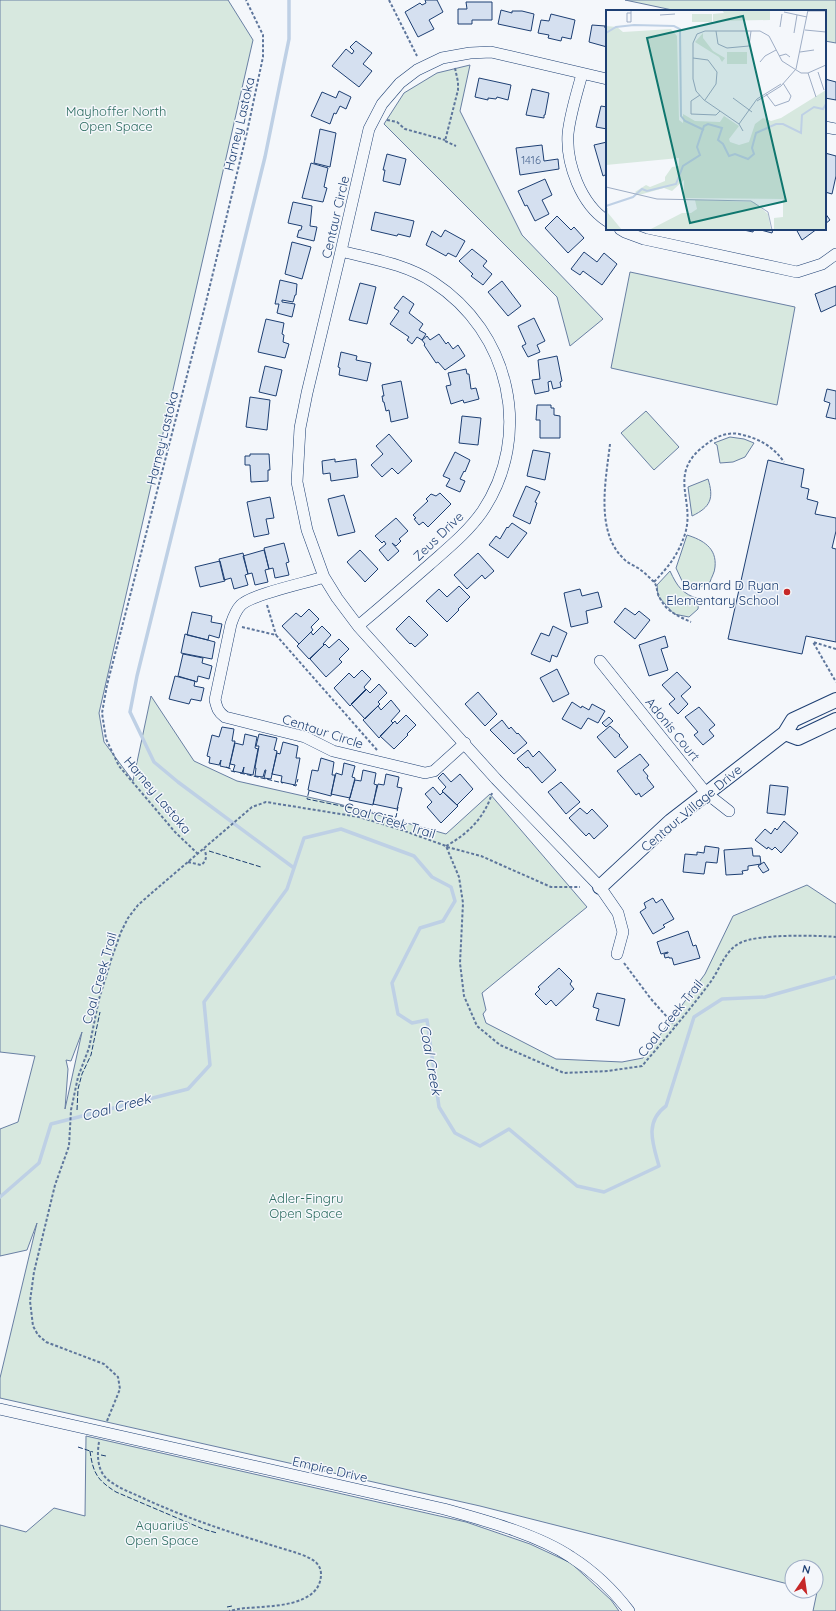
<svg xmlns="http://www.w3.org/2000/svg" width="836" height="1611" font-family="Quicksand,sans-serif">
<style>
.green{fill:#d7e8df;stroke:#687fa3;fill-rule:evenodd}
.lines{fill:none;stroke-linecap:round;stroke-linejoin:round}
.stream{stroke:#bed0e5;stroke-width:3.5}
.building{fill:#d5e0f0;stroke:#1d3f73}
.minor-casing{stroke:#1d3f73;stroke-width:12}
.tertiary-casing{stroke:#1d3f73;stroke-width:16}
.path{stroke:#5e769c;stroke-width:2;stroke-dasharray:3 2;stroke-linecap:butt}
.minor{stroke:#f4f7fb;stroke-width:11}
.tertiary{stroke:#f4f7fb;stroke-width:14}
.fence{stroke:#1d3f73;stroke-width:1;stroke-dasharray:5 2;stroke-linecap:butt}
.poi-dot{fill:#c62828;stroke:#f4f7fb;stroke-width:1.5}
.labels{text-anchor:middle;stroke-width:3;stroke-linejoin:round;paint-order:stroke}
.number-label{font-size:11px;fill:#4b6792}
.park-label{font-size:13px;fill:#2c6c60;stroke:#f4f7fb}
.street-label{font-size:13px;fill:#1d3f73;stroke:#f4f7fb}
.poi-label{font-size:13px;fill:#1d3f73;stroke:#f4f7fb;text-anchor:end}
.water-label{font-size:14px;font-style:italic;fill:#1d3f73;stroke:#f4f7fb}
.inset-river{fill:none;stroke:#bed0e5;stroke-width:2}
.inset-road{fill:none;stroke:#9eadc5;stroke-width:1}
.view{fill:#0f766e;fill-opacity:0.15;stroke:#0f766e;stroke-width:2}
.inset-edge{fill:none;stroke:#1d3f73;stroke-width:2}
</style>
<rect width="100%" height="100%" fill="#f4f7fb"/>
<path class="green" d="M0,0H228L253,40L99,713L104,742L133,781L151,696L194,761L237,781L339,804L446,834L490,794L587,907L482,993L486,1010L483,1014L486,1023L556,1059L622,1062L643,1058L705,974L733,916L807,885L836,904V1611H813L817,1592L815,1591L816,1567H792V1585L480,1506L0,1398V1378L37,1223L27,1250L0,1256V1129L18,1122L35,1056L0,1052ZM82,1032L65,1109L68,1069L66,1060L71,1061Z
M625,0H836V43L825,41V11H677Z
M470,65L460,111L522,235L603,319L570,346L557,297L384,124L404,93L437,73Z
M630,272L795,307L777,405L611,368Z
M646,411L679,447L654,470L621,433Z
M730,437L744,439L754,443L745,457L733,462L720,463L717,445L714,443Z
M708,479C714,498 711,507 692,516L688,487Z
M687,535C703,540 717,548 715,567C715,572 711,578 710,582L698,588L683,583L676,568Z
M670,571C677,586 682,594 699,599L698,609L689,617L674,614L658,596L657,585Z
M86,1436L466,1522L530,1544L571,1563L611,1600L619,1611H0V1525L26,1532L54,1508L85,1516Z"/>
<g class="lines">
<path class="stream" d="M289,0V39L265,157L137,676L130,712L154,762L178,782L294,868
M0,1197L39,1163L51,1124L188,1089L210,1065L204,1002L287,889L304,838L341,829L414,856L432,877L451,887L455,901L443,921L420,928L392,983L398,1014L412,1023L427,1020L439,1107L455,1133L480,1146L509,1129L577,1186L604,1192L659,1166C653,1144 644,1122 666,1106L694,1017L722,999L765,997L836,977"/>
</g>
<path class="building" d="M425,0H437L443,12L429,20L434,29L418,37L405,12L420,3L422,5L426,3Z
M466,2H492V20H472V24H458V9H467Z
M501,10L512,13V11H522L534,14L531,31L498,24Z
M551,14L575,20L571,39L562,37L561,41L548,38L549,35L538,33L541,20L549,21Z
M592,25L605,26V28H607V47L589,42Z
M356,41L372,53L363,64L372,71L359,87L332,66L346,49L352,54L354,51L350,47Z
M479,78L511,85L508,100L497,97L496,99L488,98V100L475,97Z
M825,79L836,82V100L825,98Z
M532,89L549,93L545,115H544V118L526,115Z
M339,91L351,97L346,109L340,106L336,114L334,113L330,124L311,116L322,92L336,98Z
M601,106L607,107V129L596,127Z
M320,129L336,133L330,167L314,163Z
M607,142V174L603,176L594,145Z
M542,145L544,161L558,159L559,169L520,175L516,148Z
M825,153L836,156V176L832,194L825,192Z
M387,154L406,159L400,185L383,181L385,170H383Z
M311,163L328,168L324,187L327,188L323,202L302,198Z
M545,179L552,195L542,200L549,214L535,221L527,205L525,206L518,191Z
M293,202L312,206L310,226L317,227L314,241L297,237L299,230H301L302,226L288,223Z
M375,212L414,221L410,237L398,234L397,236L371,230Z
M825,213L830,220L825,224Z
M557,216L571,230L574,227L584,238L568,253L545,228Z
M739,229H754L753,232Z
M757,229H773L772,233Z
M796,229H817L802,240Z
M445,230L465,241L456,257L448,253L446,256L426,245L432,231L441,237Z
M292,242L311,247L302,279L285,274Z
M472,249L487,261L483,266L492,274L483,285L471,276L473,274L459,261Z
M584,252L597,262L604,253L617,264L602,285L583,271L580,275L571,269Z
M280,280L297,284L296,295H295L293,302L282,300V302L295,304L292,317L277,313L279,304H275Z
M502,281L521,306L508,316L488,292Z
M360,283L376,287L367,324L349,320Z
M836,286V305L821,312L815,294Z
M403,296L414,304L409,313L423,324L419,330L426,334L422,340L417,337L412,344L407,340L409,337L390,324L399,311L394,308Z
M534,318L545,341L537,345L540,352L528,357L522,346L526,344L518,326Z
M266,319L284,323L282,334L284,335L283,342L289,344L285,358L258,352Z
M439,334L446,344L448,342L453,349L458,345L465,356L445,370L438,362L436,363L424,345L425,344L422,340L427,336L430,340Z
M341,352L357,356L356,360L371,363L367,381L339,375L340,368L338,367Z
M557,356L562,381L560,382L561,387L553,389L551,381L548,382L549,391L535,394L532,380L540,379L538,360Z
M265,366L282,370L276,396L259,392Z
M466,369L467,374H469L471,389L476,388L479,399L464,403L463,400L451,404L446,386L451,385L448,373Z
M401,381L408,418L391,422L389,410L386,411L384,402H383L382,396H384L382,385Z
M827,389L836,391V419L826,417L830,403L824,401Z
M250,397L270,400L267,430L246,427Z
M537,405H551V408H554V415L560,416V438H540V420H536Z
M462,416L481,418L478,445L459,443Z
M389,434L412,461L398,474L392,468L382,477L371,465L383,454L376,446Z
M533,450L550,453L545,480L527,476Z
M455,452L470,460L465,472L464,471L460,479L465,481L460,492L446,486L450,479L443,476Z
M250,454H269L270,470H268V481L251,482L250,465H245V456H250Z
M335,459V462L356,459L358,477L331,481L330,473L323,474L322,461Z
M768,460L804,469L801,487L809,489L807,499L818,502L815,514L836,518V531L832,548L836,549V642L806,636L802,654L728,639Z
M526,486L540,492L535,502L537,503L530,524L513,516Z
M440,493L451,504L428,527L423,522L419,525L414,519L416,518L413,515L428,501L426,499L431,494L436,496Z
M344,495L355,532L338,536L328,499Z
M270,497L274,518L266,519L269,534L254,537L247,502Z
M396,518L408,531L399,539L401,541L396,546L392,543L399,551L388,561L379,550L386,544L384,541L382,543L375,536Z
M512,523L527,533L508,558L489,545L496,536L500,539L507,527L508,528Z
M284,543L289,562L286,563L289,575L275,578L273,568L269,569L264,548Z
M264,550L269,569L265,570L268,582L255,585L252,573L248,574L243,556Z
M360,550L378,569L365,582L347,562Z
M243,553L248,574L245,575L248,585L234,589L231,578L224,580L219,559Z
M478,553L494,571L485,579L482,575L467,589L454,575Z
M220,561L225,581L200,587L195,567Z
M459,586L470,597L458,609L459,610L447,622L426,601L439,589L447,597Z
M580,589L582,596L598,592L602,607L586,611L588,623L571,627L564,593Z
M625,608L635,615L639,611L650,620L635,639L614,622Z
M309,609L319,619L311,627L313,630L299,644L282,626L296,613L301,617Z
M192,612L212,616L211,622L222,624L219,638L209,635L208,640L187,635Z
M409,616L428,635L415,647L411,643L410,644L396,629Z
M322,626L331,635L323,644L324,645L309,659L297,646L311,632L313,635Z
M553,626L567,633L557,657L552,655L550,662L531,654L541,633L549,636Z
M185,634L215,642L212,659L181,653Z
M665,636L668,647L661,649L668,670L649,676L639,645Z
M339,639L349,649L339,659L342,662L326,677L310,659L325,644L329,648Z
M183,654L203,658L202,663L212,666L209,679L198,676L197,682L178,676Z
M557,669L569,694L553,702L540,678Z
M362,670L371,679L364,687L366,690L350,706L334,688L349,673L354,678Z
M677,672L691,687L681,696L688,704L678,714L669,704L675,699L662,685Z
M175,676L195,681L194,686L204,688L201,701L191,699L189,704L169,699Z
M379,684L387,693L378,702L380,704L365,719L351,704L366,689L370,693Z
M478,692L497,714L485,726L465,704Z
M391,700L400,711L391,721L393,723L379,738L363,720L378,706L381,710Z
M572,702L581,708L582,706L589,710L592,704L605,711L598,723L588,718L581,729L562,719Z
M699,707L715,725L709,730L714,736L703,745L694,735L698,732L685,717Z
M406,715L416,725L407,734L408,735L394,749L380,736L395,721L397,724Z
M609,717L613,721L606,727L602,723Z
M502,720L509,729L511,727L517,734L518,733L527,743L514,754L490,730Z
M610,726L620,735L619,736L628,747L615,758L597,737Z
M222,727L234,729L232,741H235L229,768L220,766L221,760L219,765L209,763L210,757L207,756L212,735L219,737Z
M245,734L257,737L255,748L258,749L253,775L243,773L244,767L242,773L233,771L235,765L230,764L235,743L243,745Z
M259,734L277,738L274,750L277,751L271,779L264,778L266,770H265L263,777L255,776L256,768H255L259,746H256Z
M283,742L298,746L296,758H300L295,785L281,782L282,776L272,774L277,753L280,754Z
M528,750L533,757L539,751L556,770L542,783L528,767L526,768L517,759Z
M640,754L649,765L643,770L648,776L647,778L654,787L641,797L639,793L636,795L617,771Z
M321,758L334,762L332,775H335L331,796L308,790L312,770L318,771Z
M344,763L355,766L352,777L355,778L350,798L331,794L336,773L342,775Z
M363,770L376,773L374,784L377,785L373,805L349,800L355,780L361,781Z
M443,773L451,782L460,774L473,789L457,805L442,791L446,787L438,778Z
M386,774L399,777L397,787L402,788L397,809L373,804L378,784L384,785Z
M561,782L580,802L566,814L548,792Z
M770,785L788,787L785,815L767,813Z
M433,787L440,795L443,792L458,806L441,823L427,807L432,802L425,794Z
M580,808L587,814L592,809L608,826L594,839L589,833L586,836L569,818Z
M784,821L798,833L781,853L775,847L772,850L768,847L767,849L755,840L765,829L771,834L775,828L777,830Z
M705,846L719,848L717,863L706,862L704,874L683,872L685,854L697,855V852L704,853Z
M752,848L753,856H760L761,864L748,866V870L742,871L743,874L726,875L724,850Z
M764,862L769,870L763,873L758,866Z
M653,898L656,903L662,899L674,919L663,925L665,927L653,934L640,912L646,908L644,903Z
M688,931L693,946L696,945L700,958L674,965L672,958H669V957L665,958L664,954L668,953V952L661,954L657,942Z
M559,968L572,981L570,984L574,989L556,1006L551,1000L546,1005L535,994L540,989L538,987Z
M597,993L625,999L619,1026L596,1020L599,1009L593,1007Z"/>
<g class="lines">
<g class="minor-casing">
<path id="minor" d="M582,74C577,93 570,114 568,134C566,164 581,204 607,221
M607,79L491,52L470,53L442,58L417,70L400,83L382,104L369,129L341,251L307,393L300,428L297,482L307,530L324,577L337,598L358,626L496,779L600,887L618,913L623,932L617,954
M825,127L836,129
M620,229L625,232L644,239L797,272L822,264L836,254
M341,251C372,259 406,264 433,282C510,332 534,435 482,512C467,533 448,548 429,565C405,586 382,606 358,626
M324,577C306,583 252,594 241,605C236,610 233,618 231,624L215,700C217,708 218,712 225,717L305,737L333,751L425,773L434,771L465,743
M600,661L706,793L729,811
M0,1409L444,1509C483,1520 537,1534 571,1557C593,1571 613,1590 629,1611"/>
</g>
<g class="tertiary-casing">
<path id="tertiary" d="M785,733L798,738L836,720
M600,887L671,821L785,733L793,720L836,700"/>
</g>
<path class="path" d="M389,0L417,56
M455,68L458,82V90L445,141L456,146
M387,120L397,122L405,129L445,140
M610,444C606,479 595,531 623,558C627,563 633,565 638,568C644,572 649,577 654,582C658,587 656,591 659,596C665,611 678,616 691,622
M654,582C669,566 678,555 685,534C696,499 665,473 708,443C717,436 728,432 739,434C758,438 773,446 784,462
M267,605L276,635
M242,627L276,635L377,750
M836,649L813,642L836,682
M446,846C468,834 485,817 492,793
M447,847L481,856L551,887H580
M198,854L175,832L119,766L106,739L102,713L107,685L206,302L247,132L263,57V35L246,0
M188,862L201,865C207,861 207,855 204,849
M624,963L651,999L675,1026
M107,1421L120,1389L118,1377L104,1364L46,1342L38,1335L33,1326L30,1301L34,1272L55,1185L69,1146L71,1110L78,1077L89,1048L99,999L112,957L121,932L128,918L138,905L154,891L252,807L266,802L359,817L402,830L446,846L459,877L463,903L460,963L464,996L477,1026L500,1045L564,1073L608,1071L642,1066C665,1039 688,1012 709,984C720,970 724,951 740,943C756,934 816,935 836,937
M99,1442C97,1454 97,1470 107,1479C118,1488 132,1493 145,1499C193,1521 244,1537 294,1552C305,1556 321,1560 321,1574C321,1607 270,1606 247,1608C241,1608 235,1610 229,1611"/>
<use href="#minor" class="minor"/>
<use href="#tertiary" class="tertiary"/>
<path class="fence" d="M226,767L231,769V771L235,772
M240,773L283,783
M293,785L296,786L298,779
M309,791L307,799L396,817L398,807
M209,851L261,867
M77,1110L78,1089L82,1074L91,1055L100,1012
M78,1447L93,1452
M90,1451C93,1473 97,1480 116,1492L203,1529L217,1533
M101,1455L106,1456
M227,1607L232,1606"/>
</g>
<circle class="poi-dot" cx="787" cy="592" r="4"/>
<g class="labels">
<g class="number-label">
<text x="531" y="164">1416</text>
</g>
<g class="park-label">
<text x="116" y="116">Mayhoffer North<tspan x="116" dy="15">Open Space</tspan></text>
<text x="306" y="1203">Adler-Fingru<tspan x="306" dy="15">Open Space</tspan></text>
<text x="162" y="1530">Aquarius<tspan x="162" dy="15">Open Space</tspan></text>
</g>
<g class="street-label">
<text transform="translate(239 124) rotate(-77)" y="5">Harney Lastoka</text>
<text transform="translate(335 217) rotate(-77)" y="5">Centaur Circle</text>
<text transform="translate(162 438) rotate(-76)" y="5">Harney Lastoka</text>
<text transform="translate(438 536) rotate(-44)" y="5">Zeus Drive</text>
<text transform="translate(673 729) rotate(51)" y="5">Adonis Court</text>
<text transform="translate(323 731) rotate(18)" y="5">Centaur Circle</text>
<text transform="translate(158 795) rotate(50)" y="5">Harney Lastoka</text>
<text transform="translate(691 808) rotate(-40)" y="5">Centaur Village Drive</text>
<text transform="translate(390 820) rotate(17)" y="5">Coal Creek Trail</text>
<text transform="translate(99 978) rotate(-74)" y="5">Coal Creek Trail</text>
<text transform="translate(670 1018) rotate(-51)" y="5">Coal Creek Trail</text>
<text transform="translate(330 1469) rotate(13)" y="5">Empire Drive</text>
</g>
<g class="poi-label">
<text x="779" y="590">Barnard D Ryan<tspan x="779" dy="15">Elementary School</tspan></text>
</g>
<g class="water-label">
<text transform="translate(431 1060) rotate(80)" y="5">Coal Creek</text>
<text transform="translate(116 1107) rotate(-15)" y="5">Coal Creek</text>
</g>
</g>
<g transform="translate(606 10)">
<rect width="220" height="220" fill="#f4f7fb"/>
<path d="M116,0H164V10L107,11V4L118,3ZM86,4H106V12H86ZM0,16L11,17L17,22L65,19L71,26L73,110L77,113V104L89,111L114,112L118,106L133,116L123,129L124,132L133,135L143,132L149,114L157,108L165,111L175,108L220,80V220H168V208L177,207V189L78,188V170L66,181L58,178L33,185L29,182L40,175L44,177L59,171V167L66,157L73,156V148L0,155ZM97,23V28L107,41L119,48L116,52L113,47L89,32ZM121,42H141V54H121ZM89,190L148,192L162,204L165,220H43L76,203H85L91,199ZM0,198H2V203L16,220H0Z" fill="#d7e8df"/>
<path class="inset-river" d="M0,23L10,17L28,15L68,16L74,19L75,106L79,111L98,120M0,196L27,187L36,179L41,181L70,174L77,156L94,145L91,137L98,116L102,114L116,118L112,130L117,134L123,146L129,144L142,149L148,144L146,138L150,123L170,114H177L195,123L196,105L208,97L217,99L220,94"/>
<path class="inset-road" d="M202,1H220M178,2L201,7M25,3H21V12H25V0M54,5L69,4M174,17L176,4M199,20L220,22M110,21L112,34L121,38L143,36L145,21M188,23L191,5M194,42L208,40M173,46L180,44L184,47M87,48L102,50L111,62L110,74L99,90M154,52L159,46L170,40M212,62L218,80M202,63L210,87M160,84L169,96L183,91L185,86L177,73M94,85L85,91V104L110,105L114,101M127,88L146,102M151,91L175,76L190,59L202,0M133,114L151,89L175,74M137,121L133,114L98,90L90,81L87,69V33L91,24L99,21H154L163,26L176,51L195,63H202L220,55M0,177L51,189L145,191L162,202L166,220"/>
<path class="view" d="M137,6L180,191L84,213L41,28Z"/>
<rect width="220" height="220" class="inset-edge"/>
</g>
<g transform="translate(804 1579) rotate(13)"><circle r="19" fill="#f4f7fb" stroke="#9eadc5"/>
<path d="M0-3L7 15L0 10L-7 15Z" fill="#c62828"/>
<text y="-6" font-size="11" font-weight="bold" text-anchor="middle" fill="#1d3f73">N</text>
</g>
</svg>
